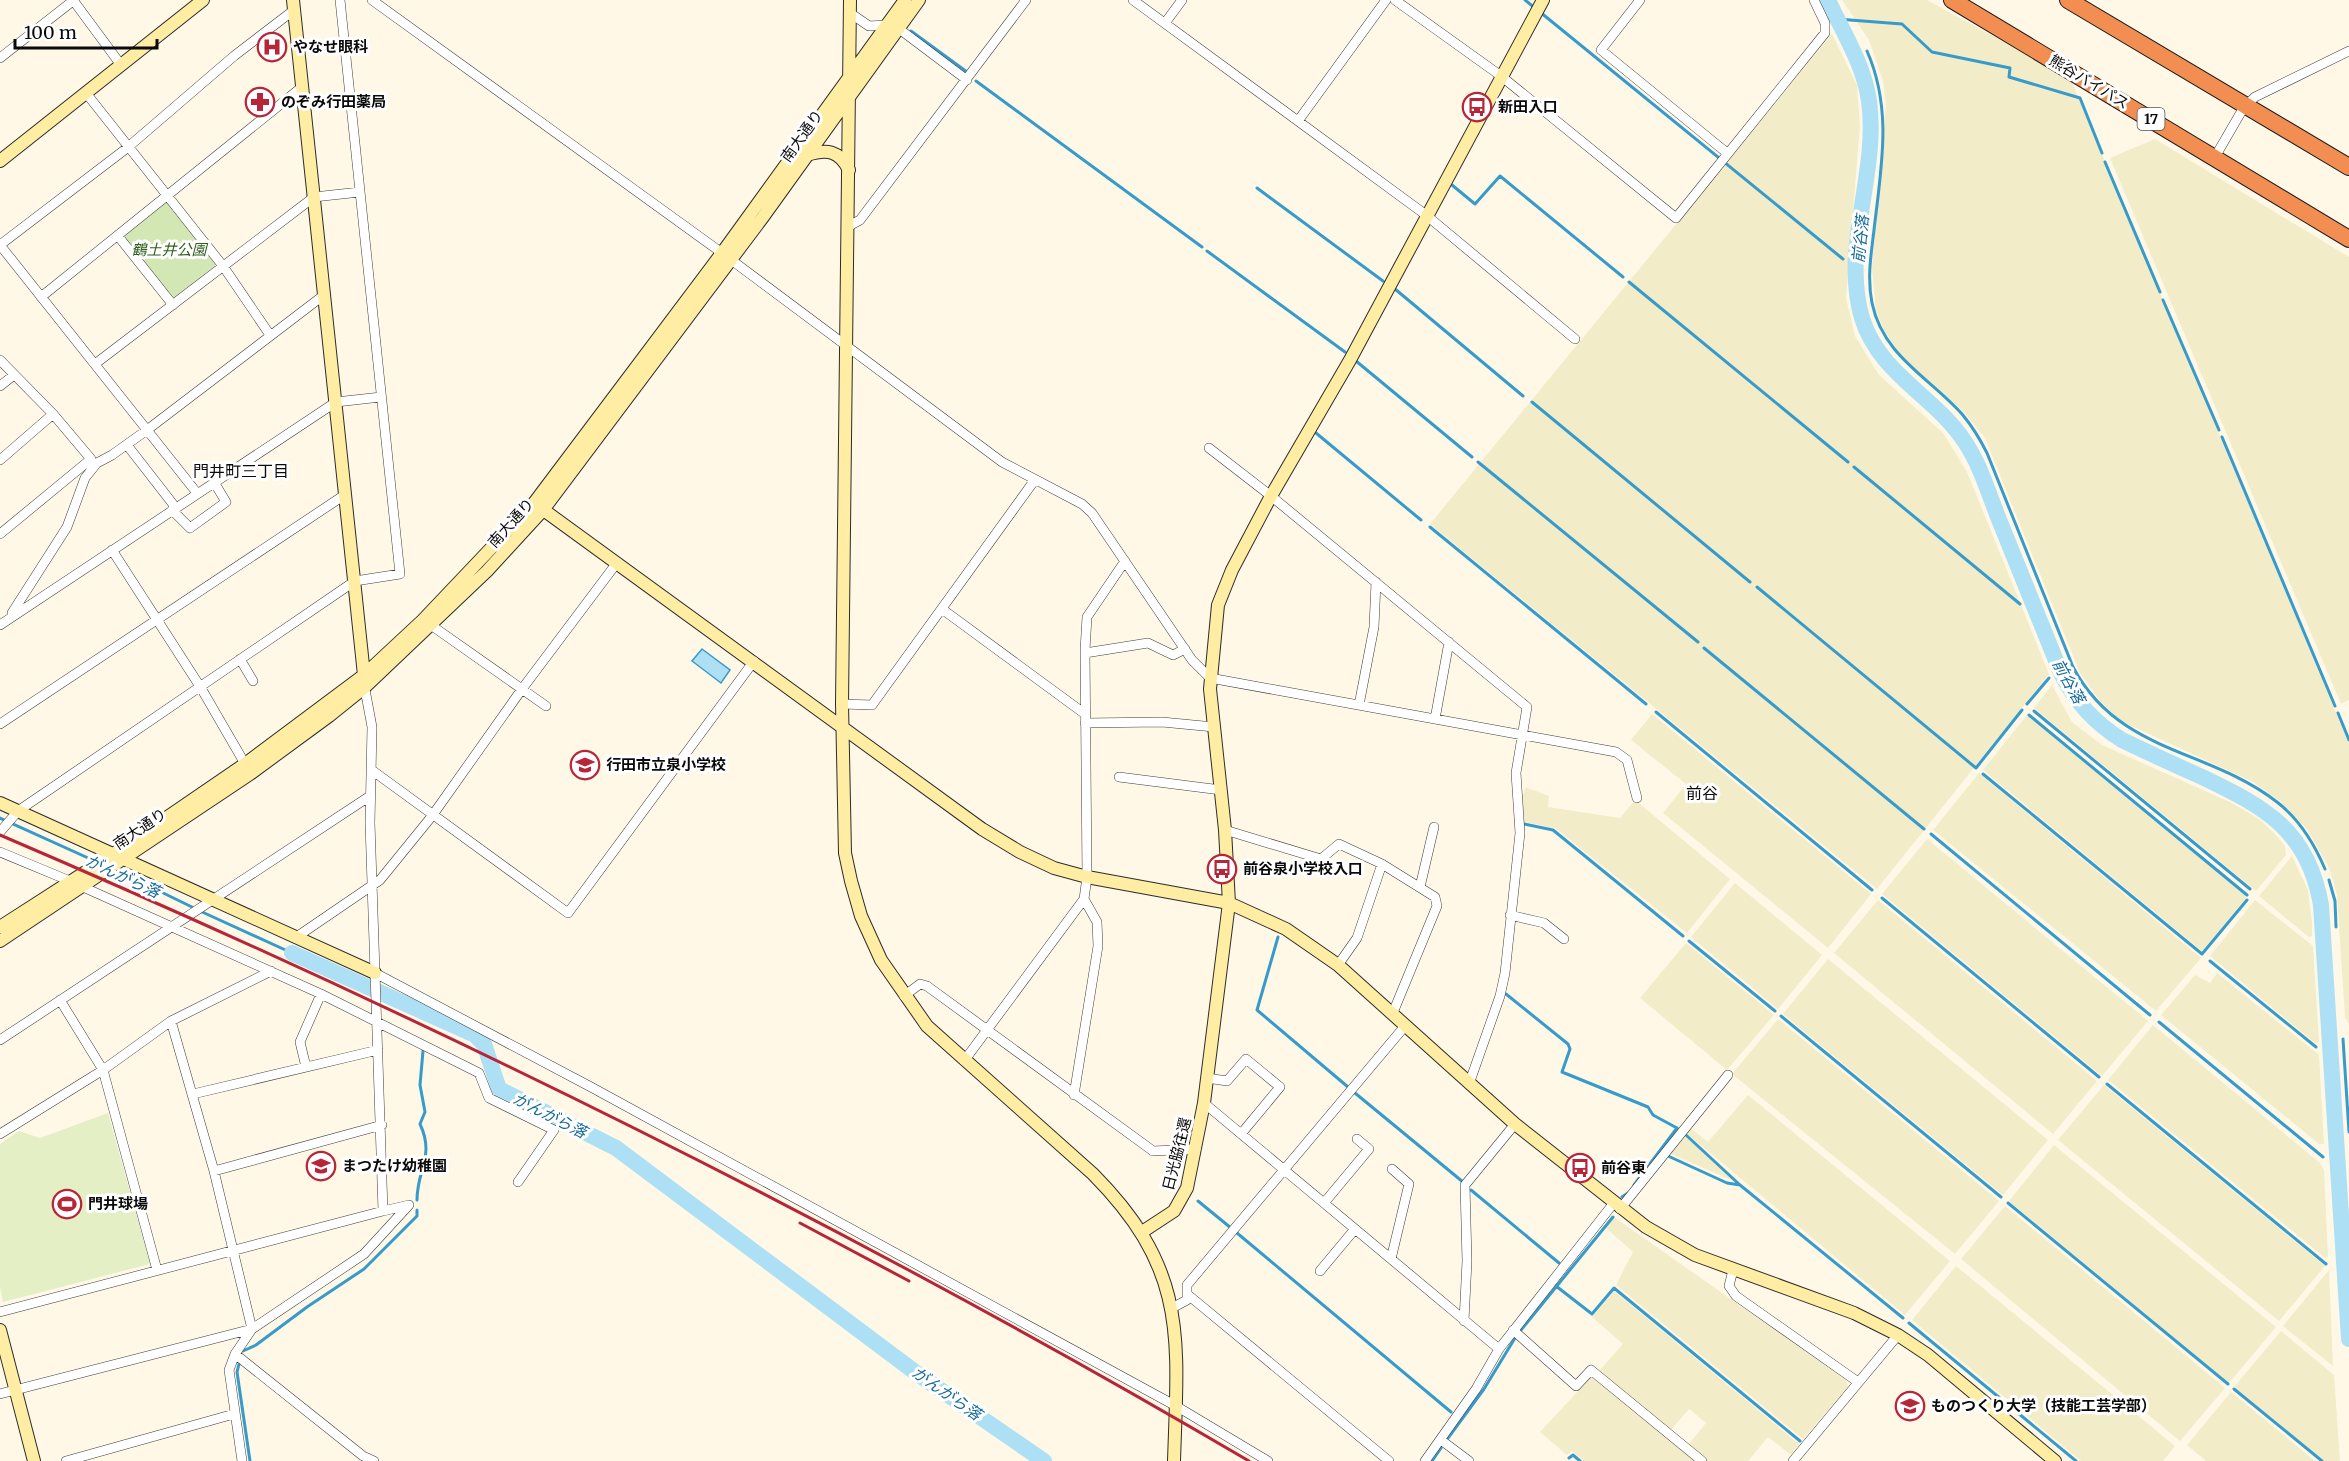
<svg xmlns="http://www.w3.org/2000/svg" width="2349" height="1461" font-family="Merriweather,'Noto Sans JP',serif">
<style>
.farmland{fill:#f3ecc9}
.green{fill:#d2e7b3}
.pitch{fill:#e4efc5}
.water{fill:#ade0f5;stroke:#369bcb;stroke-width:1.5}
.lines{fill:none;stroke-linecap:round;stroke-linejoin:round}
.stream{stroke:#369bcb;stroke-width:3}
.river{stroke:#ade0f5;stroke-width:16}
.street-casing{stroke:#3d3d3d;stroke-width:10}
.secondary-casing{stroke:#2c2c2c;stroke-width:14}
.highway-casing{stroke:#1b1b1b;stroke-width:18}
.street{stroke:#fff;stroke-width:9}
.secondary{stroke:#feeda3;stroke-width:12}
.highway{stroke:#f38e52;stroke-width:16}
.rail{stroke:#b72538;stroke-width:3}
.labels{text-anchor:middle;stroke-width:6;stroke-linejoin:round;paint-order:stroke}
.shield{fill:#fff;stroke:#545454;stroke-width:1.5}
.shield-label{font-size:14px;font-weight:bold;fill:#0a0a0a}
.poi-label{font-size:15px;font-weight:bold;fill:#0a0a0a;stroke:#fff;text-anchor:start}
.street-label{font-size:15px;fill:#0a0a0a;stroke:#fff}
.park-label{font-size:15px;font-style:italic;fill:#30601d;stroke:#fff}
.water-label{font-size:16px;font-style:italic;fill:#176b99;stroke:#fff}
.neighbourhood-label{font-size:16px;fill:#0a0a0a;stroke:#fff}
</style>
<rect width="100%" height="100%" fill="#fff8e7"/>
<path class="farmland" d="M1842,0H1927L2070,78L2349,744V1024L2345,1017L2337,895L2330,870L2307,829L2280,801L2253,782L2121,721L2100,701L2080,673L1985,438L1963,411L1902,357L1885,332L1876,311L1872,268L1886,105L1883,81L1869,40Z
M1832,34L1857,85L1860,125L1846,298L1855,336L1879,375L1943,433L1967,472L2049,674L1877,889L1430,524Z
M2155,139L2349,257V700L2341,704L2110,158Z
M2052,685L2072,722L2102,745L2232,803L2259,819L2277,836L2285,846L2286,855L2256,891L2034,708Z
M1652,714L1871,894L1828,948L1663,813L1686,784L1631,740Z
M2027,715L2247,897L2202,951L1983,770Z
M1979,773L2201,958L2156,1011L1933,830Z
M1525,787L1549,796L1548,807L1620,818L1635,800L1730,879L1687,933L1555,828L1524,822L1522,795L1524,794Z
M1927,839L2148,1021L2102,1076L1882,894Z
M2292,856L2308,890L2312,923V936L2309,937L2259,896Z
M1735,883L1822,955L1778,1009L1691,937Z
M1878,900L2097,1081L2053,1134L1834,953Z
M2255,900L2313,946L2319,1042L2315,1043L2210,956Z
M1686,943L1774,1015L1727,1070L1640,998Z
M1828,959L2048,1140L2003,1195L1783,1014Z
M2217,973L2319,1055L2324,1144H2319L2161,1015L2195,975L2210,983Z
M1778,1019L1999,1201L1955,1254L1732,1074Z
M2153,1025L2320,1163L2324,1170L2328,1257H2324L2108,1080Z
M2104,1085L2325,1266L2279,1321L2058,1140Z
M1748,1095L1950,1261L1905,1315L1685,1132L1689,1127L1708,1142Z
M1684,1135L1727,1172L1736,1182L1669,1153Z
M2054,1145L2276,1327L2229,1383L2009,1201Z
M2005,1206L2225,1388L2180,1441L1961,1259Z
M1614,1217L1846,1380L1848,1387L1803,1439L1616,1285L1633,1252L1605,1227Z
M1956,1266L2175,1446L2163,1461H2081L1912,1320Z
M2329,1270L2333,1366L2283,1326Z
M1614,1291L1799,1444L1791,1455L1768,1437L1748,1461H1708L1689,1444L1706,1423L1689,1409L1670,1431L1598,1372L1623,1344L1592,1317Z
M2281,1331L2334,1375L2340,1461H2324L2234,1387Z
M1593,1375L1699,1461H1584L1572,1451L1567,1455L1540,1432Z
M2231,1392L2315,1461H2206L2187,1445Z"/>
<path class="green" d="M166,201L216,265L172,299L122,236Z"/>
<path class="pitch" d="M108,1113L150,1264L3,1302L0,1287V1144L19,1131L40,1138Z"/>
<path class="water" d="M702,649L730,670L721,683L692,661Z"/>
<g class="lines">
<path class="stream" d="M1525,0L1535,8
M1540,12L1843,259
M1837,19L1902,24L1932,52L2010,68L2009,77L2080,98L2102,153
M911,31L967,72
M1867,51C1893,110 1881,168 1874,230C1871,255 1867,278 1872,303C1883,356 1929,377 1962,414C1972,426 1980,439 1987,453L2073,667C2119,754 2208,748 2277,802C2299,819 2314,843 2325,869
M976,81L1202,247
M2105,162L2160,292
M1452,185L1475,204L1500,176L1623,277
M1257,188L1383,281
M1207,251L1345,352
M1629,282L1848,462
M1395,289L1523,396
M2163,300L2219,430
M1356,361L1472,457
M1532,402L1750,582
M1316,433L1421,520
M2222,437L2335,706
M1478,462L1698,642
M1854,467L2020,604
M1430,527L1646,704
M1757,587L1976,768L2022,710
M1704,648L1924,829
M2027,704L2049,678
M2034,711L2250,889
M1656,712L1872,890
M2338,713L2349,740
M2029,715L2247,895
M1983,774L2202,954L2247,900
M0,818L97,862
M1524,824L1553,830L1683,936
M1931,834L2150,1015
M114,869L194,908
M2329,880L2335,901L2336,927
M1882,898L2099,1077
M200,911L292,953
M1278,937L1257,1010L1348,1087
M1689,941L1775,1011
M2210,961L2316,1047
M1506,994L1568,1044L1570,1049L1562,1072L1648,1107L1653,1115L1677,1128L1634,1185
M1781,1016L2001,1197
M2159,1022L2323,1157
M2343,1039L2349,1132
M2107,1084L2326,1264
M1355,1093L1463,1182
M1686,1135L1740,1185L1903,1318
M1668,1156L1727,1183L1740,1185
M1471,1190L1559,1263
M1622,1197L1628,1193
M417,1200C417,1169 435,1156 420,1124L425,1112L420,1085L423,1051
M1198,1201L1231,1228
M2008,1203L2228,1384
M1237,1233L1451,1412
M1556,1286L1592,1314L1614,1288L1800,1441
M1909,1323L2076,1461
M1521,1330L1613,1217
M243,1351L256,1345L307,1307L364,1269L417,1216V1210
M239,1364L237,1372L250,1461
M2234,1389L2322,1461
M1448,1438L1484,1389L1515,1338
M1569,1458L1573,1455L1580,1461
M1432,1461L1441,1448"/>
<path class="river" d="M1828,0C1843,32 1864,65 1869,101C1879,173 1841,247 1862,318C1879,374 1935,396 1965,442C1981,466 1989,495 2000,522C2020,572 2041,623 2061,673C2076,703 2095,723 2122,740C2149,753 2175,765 2202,777C2265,807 2308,830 2321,905L2349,1339
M292,953L475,1035L484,1044L499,1089L616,1148L919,1375L1044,1461"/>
<g class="street-casing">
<path id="street" d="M73,0L121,65
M372,0L722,253L1002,462L1082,504L1092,513L1192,660L1210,678L1616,752L1627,760L1637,798
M1133,0L1426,215L1575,339
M1395,0L1501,76L1676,218L1825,33V23L1814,0
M1640,0L1601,50L1727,153
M850,13L869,26L886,25
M1165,23L1182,0
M898,28L967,80
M0,58L74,0
M86,93L223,266L270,335
M1298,121L1386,0
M2215,157L2244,107L2255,97L2349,51
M849,226L860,220L1026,0
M118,236L173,305
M0,245L147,430L324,295
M0,245L127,148L234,56L294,10
M41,297L302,87
M0,360L53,414L91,459L0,534
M95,364L314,197L360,192
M0,386L14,375
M127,445L176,508
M1209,448L1271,496L1527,707L1516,773L1520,833L1505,973L1500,996L1469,1084
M0,460L53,414
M172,510L190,528L226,502L214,482
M112,550L201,688L248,769
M942,609L1085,714
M12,613L67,527L85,478L97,463L112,455L147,430L197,493
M428,623L546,706
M0,625L336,402L381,397
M1085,653L1148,643L1173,655L1185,649
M240,659L253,681
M842,704L872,705L1034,481
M1359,705L1374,627L1376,582
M1435,719L1449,642
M1085,723L1162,722L1214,727
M0,724L346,494
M373,771L568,913L754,661
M1119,777L1221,790
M1225,830L1321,859L1339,844L1382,864L1435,897L1437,906L1392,1015
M0,832L18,811L355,581L400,574L340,0
M0,852L70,881
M83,887L321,994L479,1073L489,1098L554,1130L518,1182
M1420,887L1434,827
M1510,915L1544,923L1564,939
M295,938L380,880L432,816L522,689L616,564
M1338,965L1357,938L1382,864
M375,973L591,1087L1176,1406L1268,1461
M904,996L920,984L927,986L1153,1151L1196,1149
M60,1000L103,1070L157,1270
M171,1021L214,1171L252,1329L235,1354L229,1370L242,1461
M0,1040L370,796
M964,1061L1084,899L1087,877L1085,650L1087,617L1125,561
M306,1067L300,1042L321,994
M1207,1078L1227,1081L1246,1059L1280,1087L1241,1134
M193,1094L378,1050
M1074,1095L1098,946L1097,922L1084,899
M1204,1103L1499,1349
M0,1134L103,1070L171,1021L271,971
M214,1171L382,1125
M1324,1203L1369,1149L1357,1139
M1620,1209L1728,1075
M1391,1259L1409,1184L1392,1169
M1733,1270L1729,1286L1736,1296L1858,1382
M1320,1271L1355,1229
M1187,1294L1389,1461
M1172,1308L1187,1300V1285L1405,1026
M0,1312L383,1211L370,823L372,727L364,684
M1464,1321L1467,1261L1465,1185L1515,1124
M1513,1330L1576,1386L1591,1370L1702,1461
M235,1354L363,1456L374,1461
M0,1394L252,1329L364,1254L409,1205L383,1211
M1441,1440L1469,1461
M66,1461L234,1414
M1425,1461L1476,1389L1499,1349L1613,1204
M1793,1461L1898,1335"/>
</g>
<g class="secondary-casing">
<path id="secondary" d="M293,0L364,675
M850,0L842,704L845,853L851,881L861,916L881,960L927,1026L1093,1174C1188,1270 1178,1336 1174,1461
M807,155C827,149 839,150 849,170
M0,161L203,0
M534,503L982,829L1020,852L1054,868L1087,877L1229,903L1286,929L1338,965L1515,1124L1646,1227L1695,1255L1854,1313L1898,1335L1928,1355L2055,1461
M0,803L375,973
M0,927L112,855L245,764L364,675L423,620L534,503L722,253L905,0
M0,941L250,774L329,716L365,687L487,571L543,510L763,217L919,0
M1142,1232L1174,1211L1187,1188L1204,1103L1229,903L1225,830L1210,689L1218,605L1232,570L1271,496L1350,360L1543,0
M0,1330L34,1461"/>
</g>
<g class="highway-casing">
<path id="highway" d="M1952,0L2349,239
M2068,0L2349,167"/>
</g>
<use href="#street" class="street"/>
<use href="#secondary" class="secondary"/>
<use href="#highway" class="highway"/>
<path class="rail" d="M0,835C428,1018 847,1225 1249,1461
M800,1223L909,1281"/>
</g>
<defs>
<g id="hospital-ring" transform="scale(1.5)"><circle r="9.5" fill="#fff" stroke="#b72538" stroke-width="1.5"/><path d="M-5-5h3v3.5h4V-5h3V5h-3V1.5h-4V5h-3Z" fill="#b72538"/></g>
<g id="pharmacy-ring" transform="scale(1.5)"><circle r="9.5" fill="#fff" stroke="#b72538" stroke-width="1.5"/><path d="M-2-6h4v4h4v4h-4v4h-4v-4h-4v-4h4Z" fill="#b72538"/></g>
<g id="bus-ring" transform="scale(1.5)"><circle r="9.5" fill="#fff" stroke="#b72538" stroke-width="1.5"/><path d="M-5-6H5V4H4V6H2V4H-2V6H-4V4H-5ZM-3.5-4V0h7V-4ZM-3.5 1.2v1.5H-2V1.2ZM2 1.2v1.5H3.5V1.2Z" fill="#b72538"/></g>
<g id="school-ring" transform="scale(1.5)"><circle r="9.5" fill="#fff" stroke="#b72538" stroke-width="1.5"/><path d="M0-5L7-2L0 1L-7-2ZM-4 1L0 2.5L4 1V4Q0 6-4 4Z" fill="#b72538"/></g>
<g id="stadium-ring" transform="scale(1.5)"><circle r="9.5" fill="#fff" stroke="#b72538" stroke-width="1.5"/><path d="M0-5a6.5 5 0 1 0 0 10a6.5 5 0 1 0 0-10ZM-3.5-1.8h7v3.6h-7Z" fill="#b72538"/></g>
<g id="university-ring" transform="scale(1.5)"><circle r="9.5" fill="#fff" stroke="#b72538" stroke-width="1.5"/><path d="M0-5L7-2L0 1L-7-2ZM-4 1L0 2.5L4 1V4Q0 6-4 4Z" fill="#b72538"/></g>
</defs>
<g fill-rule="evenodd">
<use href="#hospital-ring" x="272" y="47"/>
<use href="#pharmacy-ring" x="260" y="102"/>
<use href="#bus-ring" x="1477" y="107"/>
<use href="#school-ring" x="585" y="765"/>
<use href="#bus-ring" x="1222" y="869"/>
<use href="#school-ring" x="321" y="1166"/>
<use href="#bus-ring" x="1580" y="1168"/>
<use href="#stadium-ring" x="67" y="1204"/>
<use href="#university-ring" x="1910" y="1406"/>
</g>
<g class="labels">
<rect class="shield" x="2137.5" y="108" width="27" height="22" rx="4.5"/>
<g class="shield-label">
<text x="2151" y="124">17</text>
</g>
<g class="poi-label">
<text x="293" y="52">やなせ眼科</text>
<text x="281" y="107">のぞみ行田薬局</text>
<text x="1498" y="112">新田入口</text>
<text x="606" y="770">行田市立泉小学校</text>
<text x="1243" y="874">前谷泉小学校入口</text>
<text x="342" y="1171">まつたけ幼稚園</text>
<text x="1601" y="1173">前谷東</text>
<text x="88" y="1209">門井球場</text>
<text x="1931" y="1411">ものつくり大学（技能工芸学部）</text>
</g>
<g class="street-label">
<text transform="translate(2089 82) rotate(31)" y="5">熊谷バイパス</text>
<text transform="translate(802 136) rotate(-54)" y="5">南大通り</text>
<text transform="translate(511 523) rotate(-48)" y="5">南大通り</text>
<text transform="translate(140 829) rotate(-34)" y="5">南大通り</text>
<text transform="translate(1177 1154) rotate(-76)" y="5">日光脇往還</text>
</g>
<g class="park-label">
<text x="169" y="255">鶴土井公園</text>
</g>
<g class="water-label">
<text transform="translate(1860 239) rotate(-84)" y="6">前谷落</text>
<text transform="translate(2069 681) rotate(61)" y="6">前谷落</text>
<text transform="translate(123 876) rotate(25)" y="6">がんがら落</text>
<text transform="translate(550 1115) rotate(27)" y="6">がんがら落</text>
<text transform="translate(947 1393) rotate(35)" y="6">がんがら落</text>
</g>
<g class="neighbourhood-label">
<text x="241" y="477">門井町三丁目</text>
<text x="1702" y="799">前谷</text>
</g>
</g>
<path d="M15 39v9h142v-9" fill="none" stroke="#0a0a0a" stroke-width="3"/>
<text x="24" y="39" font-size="18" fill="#0a0a0a" stroke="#ffffff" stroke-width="4.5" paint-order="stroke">100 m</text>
</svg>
